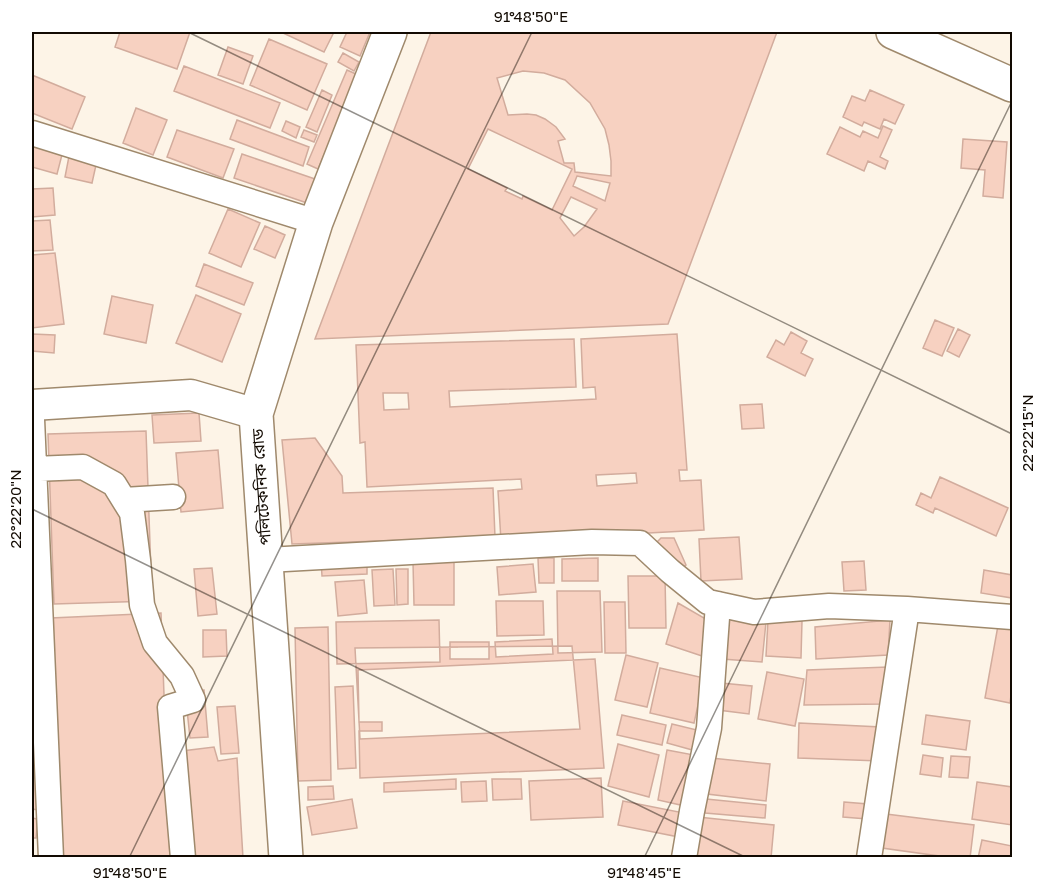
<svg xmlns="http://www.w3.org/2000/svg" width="1044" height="889" font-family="'Golos Text','Noto Sans Bengali',sans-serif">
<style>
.building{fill:#f7d1c1;stroke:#d2ac9d;stroke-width:1.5;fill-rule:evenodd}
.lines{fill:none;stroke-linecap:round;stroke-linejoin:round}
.minor-casing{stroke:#9f896c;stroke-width:27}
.tertiary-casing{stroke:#9f896c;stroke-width:33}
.secondary-casing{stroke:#9f896c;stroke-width:36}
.minor{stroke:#fff;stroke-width:24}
.tertiary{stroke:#fff;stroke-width:30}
.secondary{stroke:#fff;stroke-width:33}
.ticks{fill:none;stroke:#120a02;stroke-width:1.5;stroke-opacity:0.45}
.labels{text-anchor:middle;stroke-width:6;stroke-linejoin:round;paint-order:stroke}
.street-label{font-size:16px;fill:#120a02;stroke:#fff}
.neatline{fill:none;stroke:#120a02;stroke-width:2}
.ticks-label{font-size:15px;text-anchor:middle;fill:#120a02}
</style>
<rect width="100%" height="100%" fill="#fdf4e7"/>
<path class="building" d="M120,32H190L177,69L115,47Z
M283,32H334L324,52L283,33Z
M347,32H370L360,56L340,47Z
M431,32H777L668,324L315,339Z
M269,39L327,64L307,110L250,85Z
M228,47L253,56L243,84L218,75Z
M343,53L359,62L354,71L338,62Z
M184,66L280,103L270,128L174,91Z
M347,70L358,75L318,169L307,164Z
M523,71L544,73L565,80L590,103L605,129L609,145L611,161V176L575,172L574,163H564L558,141L565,139L556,127L545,119L536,115L527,114L508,115L497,78Z
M32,75L85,97L72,129L32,113Z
M322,90L332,95L317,132L306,127Z
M870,90L904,105L895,124L884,119L880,129L864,122L862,126L843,117L852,96L865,101Z
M136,108L167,120L153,155L123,143Z
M237,120L309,147L303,166L230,139Z
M286,121L300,127L296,138L282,131Z
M883,126L892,130L880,157L888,161L885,169L868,161L864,171L827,154L840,127L860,137L863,131L878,138Z
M488,129L572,169L552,210L523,196L522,199L505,191L507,188L468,169Z
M177,130L234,149L223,178L167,157Z
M304,130L317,135L314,142L301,137Z
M32,138L64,147L57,174L32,167Z
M963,139L1007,142L1003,198L983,196L985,170L961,168Z
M70,151L98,156L92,183L65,177Z
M242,154L318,180L310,204L234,178Z
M577,176L610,183L605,201L573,186Z
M53,188L55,215L32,217V189Z
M571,197L597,209L584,227L574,236L560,218Z
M228,209L260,223L241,267L209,253Z
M50,220L53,250L32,251V221Z
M265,226L285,235L275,258L254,249Z
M55,253L64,324L32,328V255Z
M204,264L253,283L244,305L196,286Z
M196,295L241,314L222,362L176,343Z
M112,296L153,305L146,343L104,334Z
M935,320L954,328L942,356L923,348Z
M958,329L970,335L959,357L947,351Z
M791,332L807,341L801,353L813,359L805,376L767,357L776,340L784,345Z
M32,334L55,335L54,353L32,351Z
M677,334L687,470H679L680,481L701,480L704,530L501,541L498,491L522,489L521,479L367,487L365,442L360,443L356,345L574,339L576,387L449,391L450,407L596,399L595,387L583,388L581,339ZM383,393H408L409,409L384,410ZM636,473L637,483L597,486L596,475Z
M762,404L764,428L742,429L740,405Z
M199,413L201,441L154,443L152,415Z
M146,431L152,601L54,604L48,434Z
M315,438L342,476L343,493L493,488L495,537L292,544L282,440Z
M218,450L223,508L181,512L176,453Z
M940,477L1008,508L996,536L935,508L933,513L916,505L921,493L931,498Z
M739,537L742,579L701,581L699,539Z
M661,538H674L686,565L679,571L655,544Z
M538,558H554V583H539Z
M598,558V581H562V559Z
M367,560V574L322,576L321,561Z
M454,561V605H414L413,562Z
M864,561L866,590L844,591L842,562Z
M533,564L536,592L499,595L497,567Z
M212,568L217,614L198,616L194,569Z
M393,569L395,605L374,606L372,570Z
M396,569H408V604L397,605Z
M984,570L1012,575V598L981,593Z
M628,576H665L666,628H629Z
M364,580L367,613L338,616L335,582Z
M557,591H600L602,652L558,653Z
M496,601H543L544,635L497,636Z
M604,602H625L626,653H605Z
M678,603L711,622L702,656L666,644Z
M161,613L170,858H60L51,618Z
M725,618L766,622L762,662L722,659Z
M439,620L440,662L337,664L336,622Z
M768,620L802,621L801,658L766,656Z
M890,620L888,655L816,659L815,627Z
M999,620L1012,623V687L1010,703L985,698Z
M328,627L331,780L298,781L295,628Z
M203,630H226L227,656L203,657Z
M552,639L553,654L496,657L495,642Z
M450,642H489V659H450Z
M572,646L580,729L360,739L355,648Z
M626,655L658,663L647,707L615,700Z
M595,659L604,768L360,778L359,731H382V722H359L358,670Z
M888,667L883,704L804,705L807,670Z
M660,668L704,678L694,723L650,713Z
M767,672L804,679L795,726L758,719Z
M721,683L752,686L749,714L718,710Z
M353,686L356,768L338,769L335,687Z
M204,690L208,737L190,738L185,691Z
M235,706L239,753L221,754L217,707Z
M622,715L666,725L662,745L617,735Z
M926,715L970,721L966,750L922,744Z
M799,723L881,727L880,761L798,758Z
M672,724L701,731L696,751L667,743Z
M618,744L659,755L649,797L608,786Z
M214,747L218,761L237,758L243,858H191L182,751Z
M667,750L694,755L685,806L658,800Z
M923,755L943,758L941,777L920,774Z
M951,756L970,757L968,778L949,777Z
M711,758L770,764L766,801L707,794Z
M32,778L42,779L39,810L32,809Z
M601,778L603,817L531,820L529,781Z
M456,779V789L384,792V783Z
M492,779H521L522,799L493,800Z
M486,781L487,801L462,802L461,782Z
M977,782L1012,787V825L972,819Z
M333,786L334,799L308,800V787Z
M352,799L357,828L312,835L307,807Z
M706,799L766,805L765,818L705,813Z
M623,801L684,813L679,837L618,825Z
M844,802L868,804L867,819L843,817Z
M886,814L974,825L970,858H939V856L882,848Z
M698,817L774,825L771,858H693Z
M32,818L38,819L36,838H32Z
M982,840L1012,846V858H978Z"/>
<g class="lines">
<g class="minor-casing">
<path id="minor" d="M32,133L316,222
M32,419L51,858
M34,469L83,467L114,484L132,513L138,560L142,605L155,643L182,676L193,700L170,707L183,858
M124,500L173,497
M267,560L592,542L640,543L670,571L708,602L754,612L829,606L907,609L1012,617
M684,858L692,811L709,728L718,604
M869,858L907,609"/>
</g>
<g class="tertiary-casing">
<path id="tertiary" d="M32,405L191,395L256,414"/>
</g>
<g class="secondary-casing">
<path id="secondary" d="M893,32L1012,85
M286,858L256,414L316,222L390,32"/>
</g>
<use href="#minor" class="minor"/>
<use href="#tertiary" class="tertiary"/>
<use href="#secondary" class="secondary"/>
</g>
<path class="ticks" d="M188,32L1012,434M32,509L747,858M129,858L532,32M644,858L1012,101"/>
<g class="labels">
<g class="street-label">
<text transform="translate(261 487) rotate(-94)" y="6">পলিটেকনিক রোড</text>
</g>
</g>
<rect width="1044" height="889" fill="none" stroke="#ffffff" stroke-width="66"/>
<rect x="33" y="33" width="978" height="823" class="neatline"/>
<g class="ticks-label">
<text x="531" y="22">91°48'50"E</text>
<text transform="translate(1028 433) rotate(-90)" y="5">22°22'15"N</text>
<text transform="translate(16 509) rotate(-90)" y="5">22°22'20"N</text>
<text x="130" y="878">91°48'50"E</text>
<text x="644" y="878">91°48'45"E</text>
</g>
</svg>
